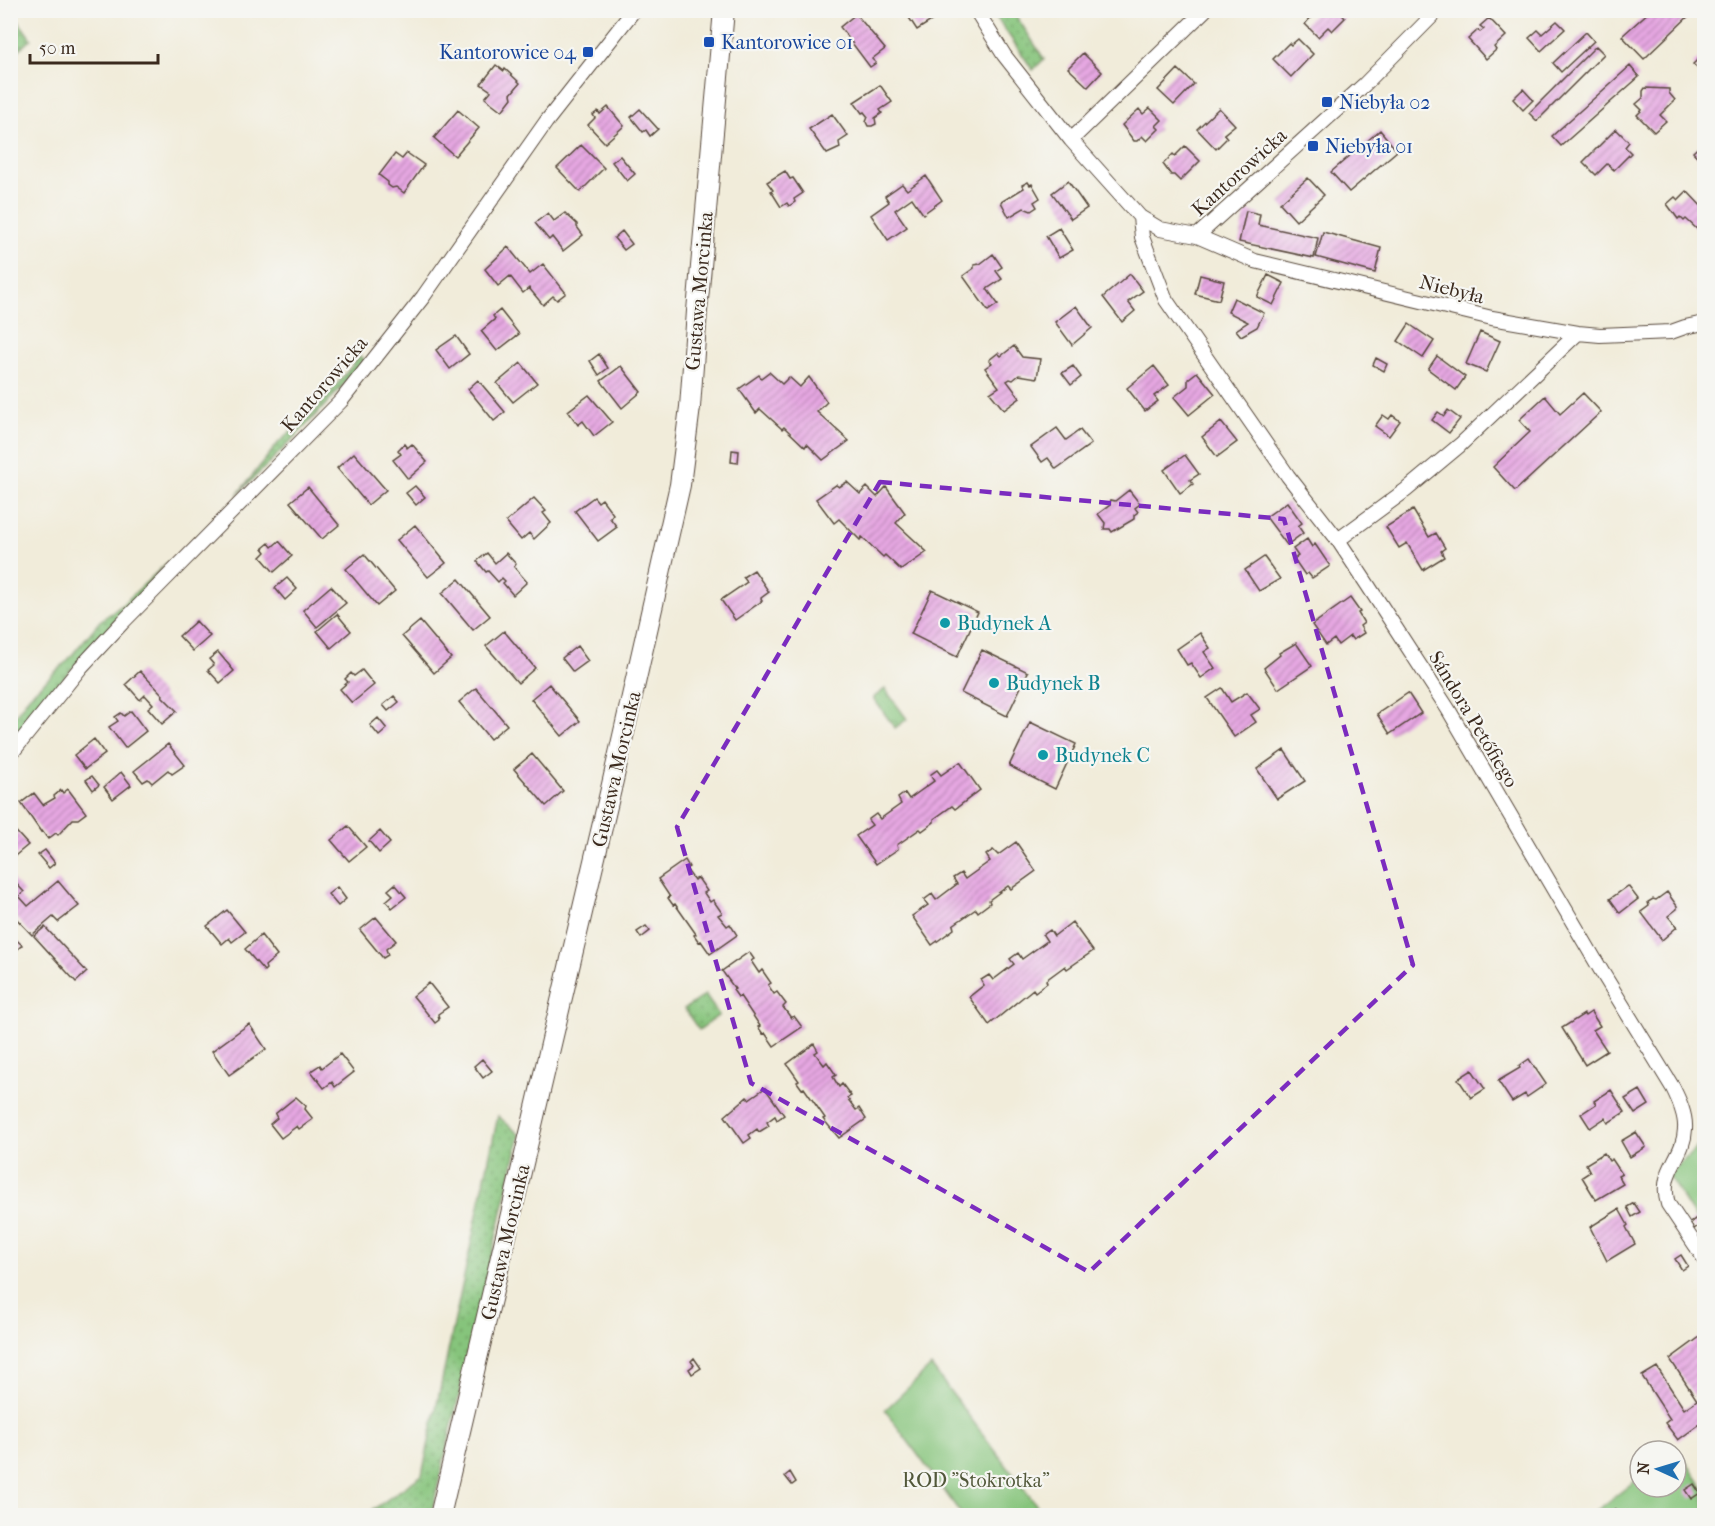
<svg xmlns="http://www.w3.org/2000/svg" width="1715" height="1526" font-family="'IM FELL French Canon',serif">
<style>
.grass{fill:url(#grass-dots);stroke:#60774c;stroke-width:1.5}
.park{fill:url(#park-crowns);stroke:#60774c;stroke-width:1.5}
.garden{fill:#86c47b;stroke:#60774c;stroke-width:1.5}
.building{fill:url(#building-hatch)}
.lines{fill:none;stroke-linecap:round;stroke-linejoin:round}
.street-casing{stroke:#56473a;stroke-width:16}
.secondary-casing{stroke:#56473a;stroke-width:22}
.street{stroke:#fff;stroke-width:14}
.secondary{stroke:#fff;stroke-width:20}
.marked{fill:none;stroke:#7b2cbf;stroke-width:4.5;stroke-dasharray:12 8;stroke-linejoin:round}
.transit-dot{fill:#1a4fb4;stroke:#f6f6f2;stroke-width:2}
.culture-dot{fill:#0f9aa8;stroke:#f6f6f2;stroke-width:2}
.labels{text-anchor:middle;stroke-width:4.5;stroke-linejoin:round;paint-order:stroke}
.transit-label{font-size:20px;fill:#164399;stroke:#f6f6f2;text-anchor:start}
.street-label{font-size:20px;fill:#3b2a1e;stroke:#f6f6f2}
.culture-label{font-size:20px;fill:#0d838f;stroke:#f6f6f2;text-anchor:start}
.park-label{font-size:20px;fill:#52583a;stroke:#f6f6f2}
</style>
<defs>
<pattern id="grass-dots" width="8" height="8" patternUnits="userSpaceOnUse" patternTransform="scale(1.5)"><rect width="8" height="8" fill="#86c47b"/><path d="M2 2h.1M6 6h.1" fill="none" stroke="#6f9f64" stroke-width="1.8" stroke-linecap="round"/></pattern>
<pattern id="park-crowns" width="20" height="18" patternUnits="userSpaceOnUse" patternTransform="scale(1.5)"><rect width="20" height="18" fill="#86c47b"/><path d="M2 6a3 3 0 1 1 6 0M12 15a3 3 0 1 1 6 0" fill="none" stroke="#6f9f64"/></pattern>
<pattern id="building-hatch" width="6" height="6" patternUnits="userSpaceOnUse" patternTransform="scale(1.5)"><rect width="6" height="6" fill="#e6a7e2"/><path d="M-1 1l2-2M0 6l6-6M5 7l2-2" fill="none" stroke="#bc88b7"/></pattern>
</defs>
<rect width="100%" height="100%" fill="#f6f6f2"/>
<filter id="ink" filterUnits="userSpaceOnUse"><feTurbulence type="fractalNoise" baseFrequency=".0167" numOctaves="2"/><feDisplacementMap in="SourceGraphic" scale="12" xChannelSelector="R" yChannelSelector="G"/><feConvolveMatrix kernelMatrix="1 2 1 2 8 2 1 2 1" color-interpolation-filters="sRGB"/></filter>
<filter id="wash" filterUnits="userSpaceOnUse"><feTurbulence type="fractalNoise" baseFrequency=".008" numOctaves="4" result="noise"/><feDisplacementMap in="SourceGraphic" scale="24" xChannelSelector="R" yChannelSelector="G"/><feGaussianBlur stdDeviation="1.35" result="paint"/><feColorMatrix in="noise" values="0 0 0 0 0 0 0 0 0 0 0 0 0 0 0 0 0 1.4 0 .05"/><feComposite in="paint" operator="in"/></filter>
<g filter="url(#wash)">
<rect width="100%" height="100%" fill="#f1ecda"/>
<path class="grass" d="M11,11L31,39L11,57Z
M992,11H1013L1044,59L1033,70Z
M360,356L365,360C325,408 281,451 237,495L279,442L317,409Z
M169,561L47,697L11,745V722L29,696L67,661L100,621L122,605Z
M705,995L719,1015L699,1030L684,1009Z
M498,1116L520,1135L431,1515L364,1516L422,1475Z"/>
<path class="park" d="M885,689L907,719L895,728L873,698Z"/>
<path class="garden" d="M1704,1141V1232L1668,1175Z
M931,1366L1044,1515H962L885,1410Z
M1676,1447L1704,1489V1515L1590,1516L1640,1477V1487H1676V1451H1671Z"/>
<g id="blocks">
<path class="building" d="M904,10H931L936,18L917,30Z
M1317,10H1338L1345,18L1332,31L1328,27L1318,37L1305,24Z
M1651,10H1695L1644,59L1622,36Z
M856,14L885,49L872,59L876,63L870,67L840,27Z
M1489,18L1506,36L1494,47L1496,50L1486,59L1468,39L1478,30L1480,32L1484,29L1480,26Z
M1557,21L1565,29L1541,51L1529,38L1538,30L1542,34Z
M1586,32L1594,41L1561,72L1553,63Z
M1298,39L1313,54L1291,77L1273,59L1289,43L1291,45Z
M1596,46L1604,54L1537,121L1529,113Z
M1083,53L1102,72L1088,87L1068,68Z
M1704,54V75L1693,64Z
M496,65L504,71L505,69L520,83L511,94L512,98L502,111L485,98L491,91L481,84Z
M1630,66L1639,77L1561,146L1552,136Z
M1178,69L1194,84L1174,105L1158,90Z
M880,85L892,102L880,110L882,113L875,118L876,124L872,126H868L866,122L868,117L864,112L862,113L854,102Z
M1645,88L1669,89V93L1675,100L1660,115L1666,121L1654,132L1637,115L1642,110L1636,104L1643,98V91Z
M1523,89L1533,100L1523,110L1513,99Z
M608,107L624,126L605,143L588,125L595,118L593,115L598,111L600,114Z
M1150,108L1162,120L1156,126L1159,129L1147,141L1142,136L1137,141H1134L1122,125L1139,109L1143,114Z
M1219,108L1235,125L1224,134L1227,138L1216,149L1197,129Z
M640,109L658,129L650,136L646,130L643,132L631,117Z
M458,110L479,128L455,156L434,138Z
M832,114L848,136L839,142L840,148L827,154L809,129Z
M1616,129L1629,142L1625,147L1631,153L1614,170L1607,164L1596,175L1583,162Z
M1380,130L1397,151L1349,192L1331,172Z
M1704,142V164L1693,152Z
M581,145L604,168L580,192L557,168Z
M1185,146L1200,161L1180,181L1174,175H1171L1163,164L1173,154L1175,156Z
M407,153L424,165L404,193L396,187L392,188L388,185V182L379,175L395,154L402,159Z
M620,156L635,174L627,181L612,162Z
M785,171L790,179L793,178L803,193L794,199L795,202L789,206L787,203L781,207L771,191L773,190L767,182Z
M926,176L942,200L923,214L912,198L895,210L907,227L888,240L871,215L889,202L885,196L902,184L907,190Z
M1308,178L1324,195L1296,221L1280,203Z
M1068,181L1087,208L1071,219L1052,193Z
M1028,182L1030,185L1032,184L1040,198L1034,202L1037,207L1031,211L1024,208L1009,217L1001,202L1024,188L1022,185Z
M1687,191L1704,209V226L1699,231L1686,219L1684,221L1680,217L1678,219L1667,204L1675,197L1678,200Z
M1246,211L1260,214L1258,225L1318,238L1314,258L1239,242Z
M548,213L554,221L565,213L577,224V227L583,235L563,251L552,237L549,240L535,223Z
M1059,228L1073,250L1059,258L1046,236Z
M622,231L632,244L624,250L614,238Z
M1323,232L1381,248L1375,273L1316,257Z
M508,247L530,274L543,264L566,293L557,300L553,296L543,305L529,288L523,293L510,276L498,286L485,269Z
M993,254L1002,267L996,271L1002,279L987,289L998,304L988,311L963,276L974,268V265L980,264Z
M1130,274L1143,291L1128,302L1135,311L1122,322L1103,297Z
M1200,275L1224,281L1219,300L1195,294Z
M1268,275L1284,283L1273,305L1257,297Z
M1234,298L1264,313L1257,327L1241,336L1236,330L1248,322L1228,312Z
M1076,306L1092,328L1072,345L1055,322Z
M500,310L519,334L497,351L481,331L495,319L493,316Z
M1409,324L1434,341L1423,358L1398,341Z
M1480,332L1500,341L1486,372L1466,364Z
M456,336L469,354L450,369L436,350Z
M1014,346L1022,357L1040,359L1037,378L1019,375L1013,380L1010,379L1007,381L1020,398L1004,410L990,393L999,387L985,368L992,363L989,360L998,353L1001,356Z
M599,354L608,368L599,375L590,361Z
M1437,356L1465,377L1456,390L1428,369Z
M1376,358L1387,364L1384,371L1373,365Z
M521,363L537,383L513,402L497,383Z
M621,366L641,392L622,408L601,381Z
M1073,366L1081,377L1071,385L1062,373Z
M1154,366L1169,385L1154,396L1158,401L1145,411L1127,388Z
M769,372L782,384L789,377L800,387L809,377L827,402L817,412L849,441L823,460L807,444L805,447L784,427L782,429L760,409L756,413L739,389L759,375L761,378Z
M1197,372L1215,394L1189,415L1174,397L1188,386V379Z
M478,380L505,412L494,421L468,389Z
M1583,393L1601,412L1515,491L1493,467L1530,432L1519,420L1545,396L1560,414Z
M589,395L612,422L594,436L583,421L578,425L568,411Z
M1448,410L1460,419L1449,433L1432,420L1438,412L1444,416Z
M1383,415L1389,419L1392,415L1400,421L1389,436L1375,426Z
M1221,422L1237,442L1217,457L1202,437Z
M1057,428L1066,440L1080,430L1091,444L1056,469L1048,458L1042,462L1031,447Z
M404,444L407,448L412,444L427,462L408,479L393,460L401,454L398,450Z
M732,450L739,451L738,463L731,462Z
M354,453L386,490L368,505L337,468Z
M1185,455L1199,474L1190,480L1193,484L1180,493L1164,470Z
M847,482L860,494L867,487L877,497L886,487L905,513L896,523L927,552L901,570L885,555L883,557L862,537L860,540L839,519L834,523L816,499L836,485L839,487Z
M415,486L425,497L416,505L406,493Z
M308,487L339,525L322,539L290,502Z
M1129,490L1140,504L1135,508L1138,512L1134,515V519L1112,532L1110,529H1104L1105,523L1098,514L1110,505V500L1115,501Z
M594,497L598,502L602,499L613,514L610,518L617,527L598,541L575,511Z
M534,498L546,511L543,513L551,523L534,539L529,533L521,540L506,522Z
M1287,502L1302,523L1298,526L1303,533L1287,545L1266,517Z
M1413,510L1429,537L1436,533L1445,548L1441,551L1444,557L1423,570L1407,543L1399,548L1386,527Z
M415,525L446,563L428,577L397,540Z
M1307,539L1312,547L1315,544L1330,566L1312,578L1308,573L1305,575L1294,559L1298,556L1293,549Z
M279,541L292,556L274,572L261,557L266,552L263,548L269,543L272,547Z
M487,553L495,563L506,553L516,564L514,567L527,582L513,595L503,583L505,581L502,578L498,582L488,571L486,572L477,561Z
M364,554L395,591L377,606L346,569Z
M1264,557L1280,579L1259,591L1245,570Z
M754,570L769,592L761,598L762,601L735,620L721,600L747,582L743,577Z
M287,578L297,589L285,600L275,588Z
M459,579L490,616L473,630L442,593Z
M331,586L346,603L317,627L303,610Z
M932,590L978,612L957,657L911,634Z
M1350,598L1360,612L1358,613L1364,623L1360,626L1364,633L1353,640L1350,636L1338,645L1334,639L1326,645L1312,625Z
M337,614L351,631L331,648L317,631Z
M196,621L210,636L193,651L179,636Z
M420,621L451,658L434,673L402,636Z
M504,631L535,668L518,683L486,646Z
M1200,633L1210,648L1204,652L1215,668L1201,678L1191,663L1187,665L1177,649Z
M1296,643L1312,666L1278,689L1264,668L1280,655L1279,653Z
M577,646L588,661L573,672L562,658Z
M982,650L1028,672L1007,716L961,693Z
M218,652L234,671L220,683L208,670L214,665L209,659Z
M362,670L374,685L352,703L340,689L348,682L345,679L351,673L354,676Z
M140,671L163,695L162,696L177,711L162,724L148,708L153,704L145,695L140,700L126,684Z
M549,684L580,721L562,736L531,699Z
M476,688L507,725L490,739L459,702Z
M1222,688L1231,702L1247,692L1260,709L1251,715L1256,722L1234,737L1207,698Z
M1408,693L1421,713L1390,734L1377,714Z
M394,696L399,702L388,711L383,705Z
M131,711L146,731L125,748L109,727L118,721L115,717L121,713L124,716Z
M378,718L387,729L379,736L370,725Z
M1030,722L1076,744L1055,789L1009,766Z
M94,739L105,754L85,769L74,755Z
M168,744L185,765L172,774L168,770L152,783L148,779L143,782L134,771Z
M1284,750L1305,781L1277,799L1257,769Z
M532,754L563,791L546,806L514,769Z
M960,762L980,790L955,809L952,806L934,819V822L922,831L920,829L897,845L898,849L876,864L856,836L872,825L868,820L876,814L880,819L901,804L898,798L905,793L909,799L934,781L930,775L937,770L941,775Z
M121,772L131,785L113,799L104,787Z
M92,776L99,785L93,790L86,780Z
M68,789L86,813L78,819H73L58,835L56,833L48,839L42,831L41,832L21,803L34,793L43,805L55,798L54,796L61,790L63,793Z
M10,825L28,845L10,860Z
M348,826L366,847L349,861L331,840Z
M380,831L390,843L379,853L369,841Z
M1016,842L1036,871L1011,889L1008,886L989,900L990,903L978,912L976,909L953,925L954,929L932,945L912,916L928,905L924,900L932,894L936,900L957,884L953,878L961,873L965,879L990,861L986,855L993,850L998,855Z
M45,850L55,863L49,868L38,855Z
M685,860L689,867L686,869L694,880L698,878L707,891L704,893L710,902L713,900L722,913L718,915L727,926L730,924L737,935L710,954L701,941L699,942L694,935L696,934L675,904L673,905L668,898L670,897L658,879Z
M10,877L24,892L19,896L28,906L58,881L79,906L58,922L53,917L32,935L10,912Z
M395,884L406,897L392,908L386,901L393,895L388,890Z
M1628,886L1638,899L1620,913L1610,899Z
M337,887L346,899L338,906L328,894Z
M1667,892L1677,906V909L1668,916L1677,927L1662,940L1641,912L1649,906L1648,902L1653,899L1656,900Z
M227,910L245,932L232,942L229,938L222,944L207,926Z
M376,917L396,941L386,949L388,955L383,958L360,930Z
M1072,922L1093,951L1067,969L1065,966L1046,980L1047,983L1035,992L1033,989L989,1025L969,997L984,985L981,980L989,975L993,980L1014,964L1010,959L1018,953L1022,959L1047,941L1043,935L1050,930L1054,936Z
M646,926L650,931L641,938L637,932Z
M45,927L87,972L76,982L34,936Z
M10,934L22,945L10,957Z
M261,935L277,956L265,966L266,969L264,971L245,949Z
M749,952L754,959L751,961L759,973L762,970L771,983L768,985L774,994L777,992L786,1004L783,1007L791,1018L794,1016L802,1027L774,1046L765,1033L763,1034L758,1027L760,1026L740,996L738,997L733,990L735,989L722,971Z
M429,983L448,1007L438,1014L439,1020L435,1023L413,996Z
M1591,1012L1600,1026L1593,1030L1607,1051L1585,1065L1562,1028L1584,1014L1585,1016Z
M249,1024L266,1049L229,1075L212,1051Z
M814,1044L818,1051L815,1053L824,1065L827,1062L836,1075L833,1077L839,1087L842,1084L851,1096L847,1098L856,1110L859,1108L866,1119L839,1138L823,1119L825,1118L804,1088L802,1089L797,1082L799,1081L787,1064Z
M340,1054L354,1072L335,1087L332,1082L324,1088L311,1071L320,1065L322,1068Z
M482,1059L492,1071L483,1078L474,1066Z
M1529,1059L1546,1084L1527,1097L1525,1094L1512,1102L1498,1081L1520,1068L1519,1066Z
M1472,1070L1485,1089L1471,1098L1458,1079Z
M765,1088L784,1115L777,1120L775,1116L767,1122L769,1126L759,1132L757,1129L749,1135L751,1138L744,1143L725,1116L747,1097L749,1099Z
M1611,1090L1625,1112L1608,1123L1605,1118L1590,1128L1581,1114L1596,1104L1594,1101Z
M1640,1090L1649,1105L1635,1114L1625,1099Z
M296,1097L306,1106L305,1109L313,1119L299,1129L297,1126L281,1138L270,1124L277,1118L275,1114Z
M1636,1132L1646,1147L1630,1157L1621,1141Z
M1604,1153L1609,1161L1612,1159L1622,1174L1618,1176L1623,1184L1596,1200L1582,1177L1590,1172L1586,1164Z
M1634,1203L1640,1212L1632,1217L1627,1207Z
M1619,1209L1628,1225L1626,1227L1635,1244L1607,1261L1590,1227Z
M1703,1213L1704,1222L1694,1229L1690,1223Z
M1681,1255L1688,1266L1682,1270L1675,1259Z
M1704,1334V1421L1678,1440L1665,1423L1670,1419L1642,1376L1657,1367L1684,1409L1697,1400L1670,1359Z
M694,1358L701,1368L692,1374L689,1369L694,1365L691,1361Z
M790,1472L796,1482L792,1485L785,1476Z
M1694,1484L1700,1493L1691,1499L1685,1490Z
M1616,1509L1621,1515H1607Z"/>
</g>
</g>
<g filter="url(#ink)">
<use href="#blocks" fill-opacity="0" stroke="#56473a" stroke-width="1.5"/>
<g class="lines">
<g class="street-casing">
<path id="street" d="M976,10L1004,55L1071,140L1140,217L1160,229L1197,236L1255,261L1492,318L1578,333L1600,335L1671,332L1685,327L1704,323
M1071,140L1205,10
M1140,217L1142,237L1166,300L1288,476L1338,540L1369,587L1448,709L1602,972L1673,1088C1679,1100 1686,1115 1685,1129C1684,1159 1658,1170 1668,1204L1704,1258
M1197,236L1364,85L1438,10
M1338,540L1406,490L1460,445L1578,333
M10,755L81,667L122,623L341,401L423,297L546,122L634,10"/>
</g>
<g class="secondary-casing">
<path id="secondary" d="M440,1516L611,789L680,485L690,407L697,311L724,10"/>
</g>
<use href="#street" class="street"/>
<use href="#secondary" class="secondary"/>
</g>
</g>
<path class="marked" d="M880,482L1284,519L1413,965L1089,1272L751,1083L677,827Z"/>
<g class="transit-dot">
<rect x="703" y="36" width="12" height="12" rx="3"/>
<rect x="582" y="46" width="12" height="12" rx="3"/>
<rect x="1321" y="96" width="12" height="12" rx="3"/>
<rect x="1307" y="140" width="12" height="12" rx="3"/>
</g>
<g class="culture-dot">
<circle cx="945" cy="623" r="6"/>
<circle cx="994" cy="683" r="6"/>
<circle cx="1043" cy="755" r="6"/>
</g>
<g class="labels">
<g class="transit-label">
<text x="721" y="49">Kantorowice 01</text>
<text x="576" y="59" text-anchor="end">Kantorowice 04</text>
<text x="1339" y="109">Niebyła 02</text>
<text x="1325" y="153">Niebyła 01</text>
</g>
<g class="street-label">
<text transform="translate(1239 172) rotate(-42)" y="7">Kantorowicka</text>
<text transform="translate(1452 289) rotate(14)" y="7">Niebyła</text>
<text transform="translate(699 291) rotate(-85)" y="7">Gustawa Morcinka</text>
<text transform="translate(324 384) rotate(-49)" y="7">Kantorowicka</text>
<text transform="translate(1474 719) rotate(59)" y="7">Sándora Petőfiego</text>
<text transform="translate(616 769) rotate(-77)" y="7">Gustawa Morcinka</text>
<text transform="translate(505 1242) rotate(-77)" y="7">Gustawa Morcinka</text>
</g>
<g class="culture-label">
<text x="957" y="630">Budynek A</text>
<text x="1006" y="690">Budynek B</text>
<text x="1055" y="762">Budynek C</text>
</g>
<g class="park-label">
<text x="976" y="1487">ROD "Stokrotka"</text>
</g>
</g>
<rect width="1715" height="1526" fill="none" stroke="#f6f6f2" stroke-width="36"/>
<g transform="translate(1658 1469) rotate(274)"><circle r="28" fill="#f6f6f2" stroke="#aba49d" stroke-width="1.5"/>
<path d="M0-4.5L10 22L0 15L-10 22Z" fill="#1f6fb2"/>
<text y="-9" font-size="16" font-weight="bold" text-anchor="middle" fill="#3b2a1e">N</text>
</g>
<path d="M30 54v9h128v-9" fill="none" stroke="#3b2a1e" stroke-width="3"/>
<text x="39" y="54" font-size="18" fill="#3b2a1e" stroke="#f6f6f2" stroke-width="4.5" paint-order="stroke">50 m</text>
</svg>
